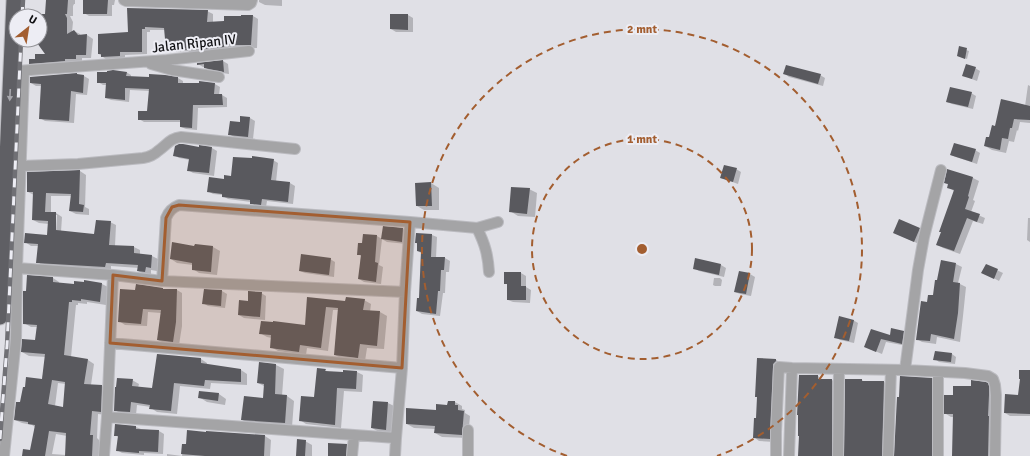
<svg xmlns="http://www.w3.org/2000/svg" width="1030" height="456" font-family="Signika,sans-serif">
<style>
.shadow{fill:#0003;fill-rule:evenodd}
.building{fill:#59595e;fill-rule:evenodd}
.lines{fill:none;stroke-linecap:round;stroke-linejoin:round}
.minor-casing{stroke:#bbbbc0;stroke-width:12}
.highway-casing{stroke:#bbbbc0;stroke-width:17}
.minor{stroke:#a4a4a6;stroke-width:10}
.highway{stroke:#5f5f64;stroke-width:15}
.rail-casing{stroke:#707075;stroke-width:4.5}
.rail{stroke:#ededf4;stroke-width:3;stroke-dasharray:9;stroke-linecap:butt}
.oneway{fill:#a6a6ac}
.marked{fill:#a35e30;fill-opacity:0.2;stroke:#a35e30;stroke-width:3;stroke-linejoin:round}
.ring{fill:none;stroke:#a35e30;stroke-width:2;stroke-dasharray:7 5}
.labels{text-anchor:middle;stroke-width:4;stroke-linejoin:round;paint-order:stroke}
.street-label{font-size:14px;fill:#111114;stroke:#ededf4}
.centre{fill:#a35e30;stroke:#ededf4;stroke-width:2}
.ring-label{font-size:12px;text-anchor:middle;font-weight:bold;fill:#a35e30;stroke:#ededf4;stroke-width:4;stroke-linejoin:round;paint-order:stroke}
</style>
<rect width="100%" height="100%" fill="#e0e0e6"/>
<path class="shadow" d="M47,0H75V4H74L73,6V16H70L73,22L72,32L74,31L80,34L81,36L87,35L93,39L91,58H82V61L71,62V64L36,66L30,63L47,55L36,40H40V16H39V15H46Z
M83,0H115L114,5H112V16H89L84,13V1Z
M259,0H282V6L265,5L259,2Z
M128,9L207,11L213,14V23L225,22L253,16L258,19L257,48L229,47V50L191,53L188,51L172,52L167,49L165,30H150V32H147V54L125,55V59L107,60L99,54L129,33Z
M408,15L413,18V32H396L391,29Z
M960,48L969,51L967,59L958,56Z
M223,61L228,64L229,74L210,71L205,67H203L198,64Z
M975,68L980,71L977,81L969,78L964,75Z
M126,72L131,75V77L178,78L183,81V84H215L220,87L219,95H222L227,98V107L198,108L197,130L186,129L181,127V122H144L139,119L148,112L150,91L130,90L129,102L111,100L106,98L107,85H103L98,82Z
M785,74L820,75L825,78L823,86L789,77Z
M84,76L89,79L87,95L76,94L74,123L45,121L40,118L42,86H36L31,83Z
M1028,85L1030,86V123L1020,122L1018,131L1017,130L1014,142L1009,141L1006,153L992,150L985,146L995,127L1025,106Z
M971,93L976,96L973,109L952,104L947,102Z
M250,118L255,121L253,139L234,137L229,134L241,123Z
M200,148H212L217,151L214,176L193,173L188,170L190,160L179,158L174,155Z
M975,150L980,153L977,164L956,157L951,155Z
M273,160L278,163L276,182L290,183L295,186L293,204L267,201L266,207L256,206L251,203V202L228,199L223,196V195L213,194L208,191L224,180Z
M736,169L741,172L738,184L727,180L722,178Z
M948,170L973,178L979,181L973,200L975,201L971,212L985,218L983,224L973,221L960,254L943,248L938,245L954,191L948,187L949,185L945,183Z
M80,171L86,175L85,207L89,209V215L76,214L70,211L72,196H51V213H56L62,217L61,232L95,235L110,222L116,225L115,246L134,247L140,250V255L152,256L158,259L157,271L151,270V275L144,274L138,271L139,268L111,266V270L43,266L38,262L39,246H31L25,242L48,236L49,224L39,223L33,220L34,195L28,192ZM55,215H57L56,235H54Z
M431,183L439,188V210H424L417,206Z
M529,189L537,193L535,217L518,216L510,211Z
M1028,218H1030V242L1027,240Z
M403,229L408,232L407,244L387,242L382,239Z
M919,229L924,232L919,244L899,235Z
M432,235L437,237L436,258H445L450,261L449,272H446L445,293H443L440,316L422,314L417,311L420,299L421,253L418,251V244L416,243Z
M377,236L382,239L379,265L383,267L381,284L364,282L359,279L361,256L358,254L363,244Z
M196,245L213,247L220,251L217,275L199,273L193,269V265L177,263L171,259L195,247Z
M330,259L335,262L334,277L305,273L300,271Z
M696,260L721,265L726,268L724,277L699,271L694,268Z
M956,264L962,267L958,283L966,287L963,316L960,342L937,337L936,344L922,342L917,339L928,304L934,297L938,281Z
M986,265L1003,273L999,281L988,275Z
M521,273L526,276V287L531,290L530,303L513,302L508,300V285L505,283Z
M750,274L755,277L751,296L740,294L735,292Z
M53,278L59,282V284L75,285L102,284L108,287L106,305L87,302V304L78,303V305H76L71,357L88,360L94,364L91,385L102,386L108,390L107,415L98,414L97,438L99,440V456H23L31,451L35,427L32,425L22,423L15,420L21,403L42,380L46,357L29,356L22,352L36,341L37,327H31L24,323ZM58,383L66,384L64,408L55,406ZM56,434L67,436L66,455L52,454Z
M714,278H720L722,280L721,286H715L713,285Z
M163,289L165,290H177L182,293V326L179,345L164,343L158,340L161,313L148,312L147,326L125,325L119,321L136,291Z
M204,290L222,291L227,294L225,308L208,306L203,303Z
M261,293L266,296L265,320L244,318L239,315L248,302Z
M308,298L346,302L364,300L371,304L370,312H380L387,316L384,349L367,348L365,361L342,359L335,355L338,310H333L328,351L307,348L306,355L278,351L271,347L272,338L267,337L260,333L306,327Z
M853,320L858,323L854,343L840,340L835,337Z
M871,330L890,337L903,331L908,334L907,346L886,342L882,354L870,349Z
M952,354L956,357L955,364L939,362L935,359Z
M201,359L207,363V365L241,370L247,374V385L211,383L210,389L180,386L177,414L157,412L151,408V407L137,405L136,415L121,414L115,410L132,380L139,384L138,388L153,389Z
M758,359L776,360L781,363L775,442L759,441L754,437L757,419L758,398L756,396Z
M260,363L276,365L284,369L282,396H287L294,401L292,427L250,424L242,420L264,399V386L258,383Z
M325,370L328,372L344,373V371L357,372L363,375L362,392L344,391L341,428L306,424L300,420L315,398Z
M1030,371V416H1010L1005,413L1019,396Z
M800,376H818L823,380H832L837,383V456H799Z
M931,379L937,382V456H896Z
M862,380L864,382H884L889,385L887,456H851Z
M986,383L993,387V456H953L954,417H951L946,414L954,396L972,387Z
M219,394L226,399L225,405L207,402L199,397Z
M455,402L462,406V409L465,410V413L470,416L468,438L442,437L435,433V429L414,428L407,424L448,406Z
M388,403L396,407L393,434L379,432L372,428Z
M136,427L141,429L159,431L164,434L163,454L144,453V455L122,453L117,450L118,437L115,435Z
M207,432L265,436L271,440L270,456H182L183,445H187L207,433Z
M305,441L312,445V456H297Z
M346,445L353,449V456H329Z
M167,454L182,456H167Z"/>
<path class="building" d="M46,0H68L67,14H65L67,18V34L74,30L78,35L87,34L86,55H76V59H65V61L29,64V59H35V54H45L35,40H40V14H45Z
M83,0H108L107,14H83Z
M127,8L208,10L207,22L224,21V16H241V15H253L251,45H224V47L196,50V49L184,50V48L166,50L164,28L145,27V29H142V52H120V56L101,57V54H98V34L128,32Z
M390,14H408V30L390,29Z
M959,46L967,48L965,59L957,56Z
M223,60L224,72L204,68V64L197,65V63Z
M966,64L976,67L972,79L962,76Z
M786,65L821,74L818,84L783,74Z
M113,70L127,72L126,76L149,77V74L165,75L178,77V83H199V81L215,83L214,94H222L223,105H193L192,128L180,127V120H138V111H147L149,89L125,88V100L105,98L106,83H97V72H107V71Z
M77,73V74L84,75L83,93L71,91L69,121L39,119L41,84L30,83V77Z
M950,87L972,92L968,107L946,102Z
M1001,99L1030,106V120L1014,119L1012,128H1010L1008,139L1002,138L1000,150L984,146L986,137H989L992,125L995,126Z
M240,116L250,117L248,137L228,135L230,121L240,122Z
M954,143L976,149L972,162L950,155Z
M179,144H183L199,147V145L212,147L209,173L187,171L189,159L173,156L175,146Z
M252,156L274,159L271,180L290,182L288,202L262,199L261,205L250,204V200L222,197V194L207,192L209,177L224,179V175L231,176L233,157L252,158Z
M724,165L737,168L733,182L720,178Z
M947,169L973,177L968,196L969,197L965,209L980,214L977,222L967,218L954,251L936,245L941,232H939L954,190L947,188L948,184L944,183Z
M80,170L79,204L84,205L83,212L69,211L71,194L46,193L45,212H56V230L94,234L96,220L111,221L109,245L134,246V253L152,255L151,268L146,267L145,272L137,271L138,265L106,263L105,267L36,263L38,244L24,243L25,233L47,235L48,221L32,220L33,192H27V172Z
M431,182L432,206H416L415,183Z
M511,187L530,188L527,214L509,212Z
M899,219L920,228L914,242L893,233Z
M383,226L403,228L402,242L381,239Z
M416,233L432,234L431,257H445L444,270H441L440,291H438L436,314L416,311L417,298H419L421,252L417,251V243H415Z
M363,234L377,235L375,262L378,263L376,282L358,279L361,255H357L358,243H362Z
M172,242L194,246L195,244L213,246L211,272L192,270V263L170,259Z
M301,254L331,258L329,275L299,271Z
M695,258L721,264L719,275L693,269Z
M941,260L956,263L953,282L960,283L958,313L954,339L931,334L930,341L916,340L921,301L927,302L928,295H933L935,280H937Z
M986,264L998,269L994,279L981,273Z
M739,271L750,273L746,294L734,292Z
M504,272H521V286H526V300H507V284H504Z
M27,275L53,277V282L74,284V281L84,282V280L102,283L100,302L81,299V301L72,300V302H69L64,355L88,359L84,384L102,385L101,412L92,411L90,435H93L92,456H65L66,433L49,431L45,456H22L23,449L30,450L35,425L28,424V422L14,420L16,402H20L23,387H25L26,377L42,379L45,354L21,352L22,339L35,340L37,325L23,324V291H26ZM52,380L65,382L63,407L48,404Z
M136,284L163,288V289H177L176,322L173,342L157,340L161,310L143,309L141,324L118,322L120,289L135,290Z
M204,289L222,290L221,306L202,304Z
M248,291L262,292L260,317L238,315L239,300L248,301Z
M307,297L345,301L346,297L365,299L363,310L380,311L377,346L360,344L358,358L334,355L338,308L326,307L321,348L300,345L299,352L270,348L271,335L259,334L261,321L273,322V321L305,325Z
M839,316L854,320L849,341L834,338Z
M891,328L904,331L902,344L881,339L876,352L864,347L871,329L890,335Z
M935,351L952,353L951,362L933,360Z
M157,354L201,358V363L241,369V382L205,380L204,386L174,383L171,411L149,409L150,405L131,402L130,412L114,411L115,387H116L117,378L133,379L132,386L152,388Z
M757,358L776,359V361L773,364V367L770,439L753,438L754,418H756L757,397H755Z
M259,362L276,364L275,394L287,395L285,423L241,420L244,396L263,398L264,384L257,383Z
M317,368L326,369L325,371L343,372V370L357,371L356,389L337,388L335,425L299,421L301,396L314,397Z
M1019,370H1030V414L1004,413L1005,394L1018,395L1020,379H1019Z
M799,375H818V379H832V456H798L799,436H798V415H797Z
M900,376L932,378V456H894L897,397H899Z
M845,379H862V381H884L882,456H844Z
M971,380L986,382L988,383L989,386V395L988,416H989L988,456H952L953,414H944V395H953V386H971Z
M199,391L219,393L218,401L198,398Z
M373,401L388,402L386,430L371,428Z
M448,401H455V405H458V410L464,411L462,435L434,433L435,426L406,424V408L436,410V404L447,405Z
M115,424L136,426V429L159,430L158,452L139,451V453L116,451L118,436H114Z
M187,430L206,432V431L265,435L264,456H205L181,454L182,444H186Z
M297,439L306,440L305,456H296Z
M328,443L347,444L346,456H328Z"/>
<g class="lines">
<g class="minor-casing">
<path id="minor" d="M124,0L126,1L248,5L251,3L252,0
M151,64L172,70L219,77
M17,71L167,60L249,51
M21,166L78,164L143,158C149,157 154,155 158,151C167,145 170,138 181,137L295,149
M477,228C485,244 488,255 489,272
M17,268L113,275L162,281L405,292
M162,281L166,218C169,211 172,208 179,205L410,222L477,228L498,222
M110,343L402,368
M905,370L918,270L924,237L941,170
M938,372V456
M107,417L396,438
M468,430V456
M4,456L16,339L17,268L24,71
M104,456L107,417L113,275
M352,456L354,435
M395,456L396,438L402,368L405,292L410,222
M776,456V432L779,367L792,368L905,370L965,373L988,376L993,379L995,385L996,395L995,456
M789,456L792,368
M838,456L839,369
M888,456L891,370"/>
</g>
<g class="highway-casing">
<path id="highway" d="M0,317L14,0"/>
</g>
<use href="#minor" class="minor"/>
<use href="#highway" class="highway"/>
<g class="rail-casing">
<path id="rail" d="M22,16L23,0
M0,439L7,346L21,40"/>
</g>
<use href="#rail" class="rail"/>
</g>
<defs><path id="oneway-solid" d="M-6-.8H1V-3.2L6.5 0L1 3.2V.8H-6Z"/></defs>
<use class="oneway" href="#oneway-solid" transform="translate(10 95) rotate(93)"/>
<path class="marked" d="M179,205L410,222L402,368L110,343L113,275L162,281L166,218L172,207Z"/>
<g class="ring">
<circle cx="642" cy="249" r="110"/>
<path d="M567 456A220 220 0 1 1 717 456"/>
</g>
<g class="labels">
<g class="street-label">
<text transform="translate(194 43) rotate(-6)" y="5">Jalan Ripan IV</text>
</g>
</g>
<circle cx="642" cy="249" r="6" class="centre"/>
<g class="ring-label">
<text x="642" y="33">2 mnt</text>
<text x="642" y="143">1 mnt</text>
</g>
<g transform="translate(28 28) rotate(30)"><circle r="19" fill="#ededf4" stroke="#95959a"/>
<path d="M0-3L7 15L0 10L-7 15Z" fill="#a35e30"/>
<text y="-6" font-size="11" font-weight="bold" text-anchor="middle" fill="#111114">U</text>
</g>
</svg>
